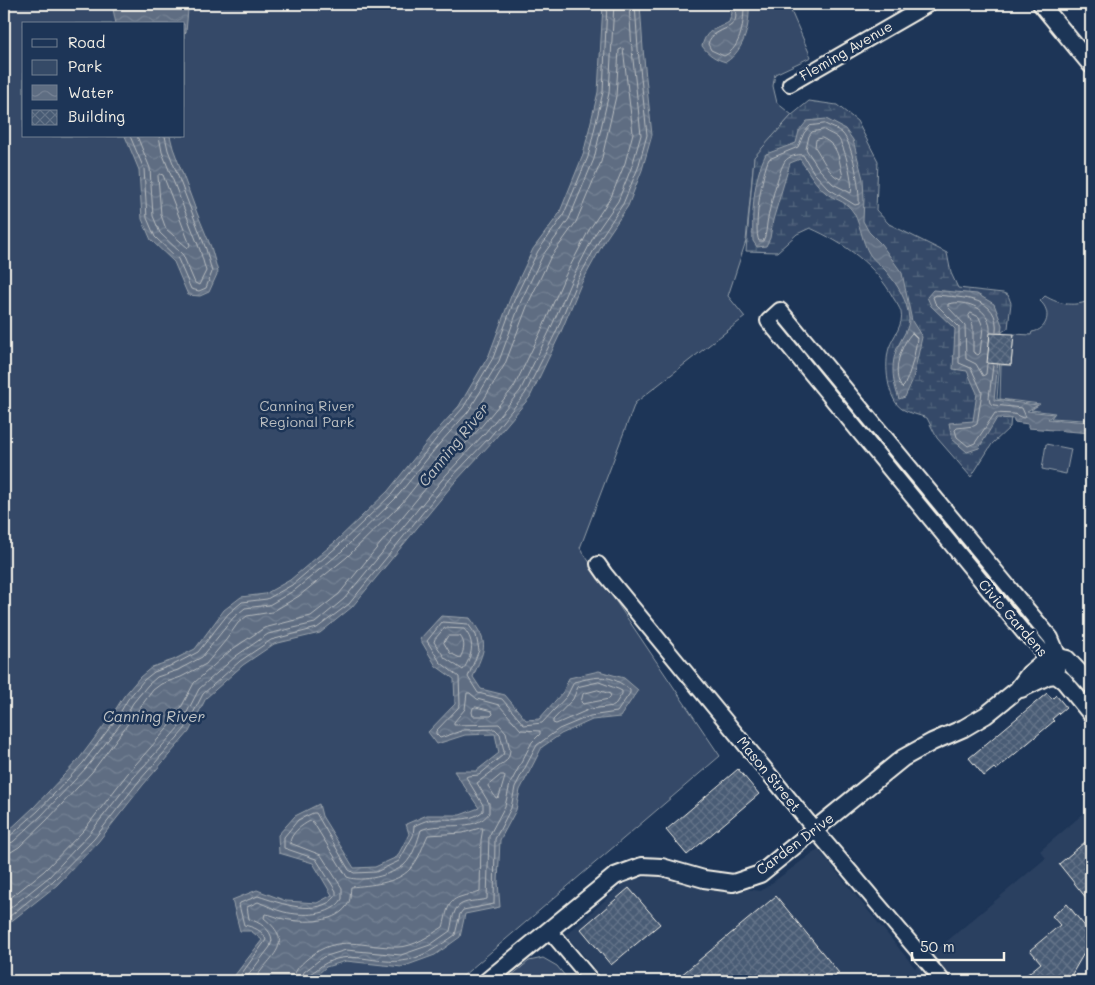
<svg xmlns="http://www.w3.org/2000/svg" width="1095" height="985" font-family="Mali,sans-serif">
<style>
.built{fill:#2a4060}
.green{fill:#354a67;stroke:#949ea8;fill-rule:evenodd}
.wetland{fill:url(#wetland-marsh);stroke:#949ea8}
.water{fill:url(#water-waves);stroke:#9aa2ab}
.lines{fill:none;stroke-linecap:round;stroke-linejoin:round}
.shore{stroke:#b8bcbf;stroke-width:1}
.building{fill:url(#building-cross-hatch);stroke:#f4f1e8}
.minor-casing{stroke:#f4f1e8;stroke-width:18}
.tertiary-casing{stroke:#f4f1e8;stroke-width:20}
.minor{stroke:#1d3557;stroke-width:14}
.tertiary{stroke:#1d3557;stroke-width:16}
.labels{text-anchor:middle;stroke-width:5;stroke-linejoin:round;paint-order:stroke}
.street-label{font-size:14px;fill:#f4f1e8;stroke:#1d3557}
.park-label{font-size:14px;fill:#bbbfc1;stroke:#1d3557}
.water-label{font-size:15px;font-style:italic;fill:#c0c3c4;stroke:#1d3557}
</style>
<defs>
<pattern id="wetland-marsh" width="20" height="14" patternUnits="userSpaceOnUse" patternTransform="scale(1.25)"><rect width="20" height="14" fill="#354a67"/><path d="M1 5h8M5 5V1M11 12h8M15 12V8" fill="none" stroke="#53657d"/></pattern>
<pattern id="water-waves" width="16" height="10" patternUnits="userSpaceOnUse" patternTransform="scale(1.25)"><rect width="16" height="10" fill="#5e6d82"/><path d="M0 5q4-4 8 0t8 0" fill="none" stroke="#768294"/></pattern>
<pattern id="building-cross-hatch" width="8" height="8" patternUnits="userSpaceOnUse" patternTransform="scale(1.25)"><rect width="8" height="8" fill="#485b74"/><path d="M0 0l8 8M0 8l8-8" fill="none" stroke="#637388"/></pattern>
</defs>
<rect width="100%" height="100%" fill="#1d3557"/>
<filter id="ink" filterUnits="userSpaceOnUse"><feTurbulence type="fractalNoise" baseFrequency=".02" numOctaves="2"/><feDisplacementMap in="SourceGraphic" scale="10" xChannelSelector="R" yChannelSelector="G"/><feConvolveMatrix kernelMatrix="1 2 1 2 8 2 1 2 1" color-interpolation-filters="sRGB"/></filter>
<g filter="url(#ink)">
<path class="built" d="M1091,807V981H606L566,935L629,879L657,877L761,891L818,849L915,968L1046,858L1040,851Z"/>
<path class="green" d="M4,4H788L811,57L775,74L773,86L777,103L792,115L754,158L746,241L728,296L745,317L635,403L580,548L720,756L457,981H4ZM24,24H184V136H24Z
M1045,296C1060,305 1075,307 1091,300V418L1083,420L1051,418L1055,413L1031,410L1040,404L1000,399L1001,365H1011L1014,334L1031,335L1032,332C1048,330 1052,311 1040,301Z
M1046,444L1071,449L1066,474L1042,469Z
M543,958L557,966L569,981H505L529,961Z"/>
<path class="wetland" d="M809,101L837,105L857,121L878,161L876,210L889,224L947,253L951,273L958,288L1003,293L1008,295L1011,303L1008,328L1002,332L997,399L1012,401L1010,427L992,444L971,477L937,438L927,418C919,415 909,413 902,409C887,399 884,364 889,348C893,336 904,325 901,312C900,308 896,302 894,299C876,265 844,243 810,228L797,234L777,252L746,251L754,157L792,115Z"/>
<path class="water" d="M112,4H183L188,10L186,32L184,34V24H116Z
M603,4H640L643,49L652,135L642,170L628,206L605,240L581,284L560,334L530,397L493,441L454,483L352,607L320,633L274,644L243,665L206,698L189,732L143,785L98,842L57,885L4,927V835L34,807L79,759L112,715L124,696L140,677L152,667L173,660L195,649L224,610L241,597L265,594L290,580L335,542L388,491L432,436L459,406L489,355L511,296L533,249L559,214L583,155L598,92Z
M728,4H749C750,24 745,50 726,62C715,59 709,55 702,46C707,28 714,31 729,22L732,13Z
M826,119L845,129L853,140L863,179L864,199L863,221L869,232L881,244L902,273L912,321L922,337L913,379L905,397L899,399C892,380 890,362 899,344C903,336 909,328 909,319C908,301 897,284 886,271C881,265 874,261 870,255C861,241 860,219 851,209C845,201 833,199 826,193C815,184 808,171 800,159L790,163L773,220L770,238L766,246L757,247L753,241C752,213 753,179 766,154L796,143L799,131L807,121Z
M125,136H170L173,148L197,213L211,247L218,272L209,292L200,296L188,295L174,262L151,240L142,219L139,170Z
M933,290L977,294L994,304L1002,325L994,400L1038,405L1027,411L1054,414L1048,419L1091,422V433L1028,428V424L1014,422V419L997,418L979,448L967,452L952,439L949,423L973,421L977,393L967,371L953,369L955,329L931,306L927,297Z
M441,616L470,618C491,645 484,649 473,677L481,689L505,695L526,720L539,719L563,692L569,678L599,671L624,678L638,690L620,717L592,720L561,734L542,747L520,790L516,810L500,840L498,882L500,907L465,914L460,937L435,955L402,967L346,961L326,967L310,981H235V975L262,940L251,931H240L232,900L257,890L286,901L317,903L332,895L313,863L279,853L278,835L295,816L319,804L322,816L354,868L375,867L397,857L409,834L406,824L427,815H460L479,808L454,771H476L499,753L495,734L465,735L437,744L428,732L455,704L454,679L436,666L420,639Z"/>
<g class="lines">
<path class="shore" d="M733,4C746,34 713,24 708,44L711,50L724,56C742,48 744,20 744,4
M825,124C830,127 838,129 842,133C853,143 860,190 859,204L855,205L829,189L814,173L803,155C798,154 789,156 785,161C779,170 770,206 768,218C766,226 767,234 763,241H759C753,229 762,172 769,159L798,147L804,133L810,126Z
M824,130C828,133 835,135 838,138C845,146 854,185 851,193L833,184L819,169L806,149L809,136L812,132Z
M130,136L144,169L147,218L155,237L178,259L191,289L199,291L206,288L212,272L206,249L168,150L165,136
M137,136L150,168L153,216L160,233L183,255L195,283L199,285L206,271L200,250L162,152L159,136
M822,138C840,146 838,159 843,176L841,179C829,176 822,157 815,147L816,140Z
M160,174L163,175L190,245L188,248L166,229L161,215L158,176Z
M971,313L979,317L983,327L980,353L978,355L973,352V326L969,316Z
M912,333L917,338C915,355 911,371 904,386L902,388C891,373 901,344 912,333Z
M987,364L986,374L983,376L976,364L966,359L965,325L948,307V304C967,299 992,309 990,332
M993,365L989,398L990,403L994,405L1022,408L1026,417L1023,418L1014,414L995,413L975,443L968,446L957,437L955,430L957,428L974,426L977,424L982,392L971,368L959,363V327L935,303L933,297L936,295C962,298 1000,296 996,332
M445,628L464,629C476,642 472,656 463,670L445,658L434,642L435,639Z
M448,636H460C466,643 464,651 460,658L450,653L444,643Z
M599,682L618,689L622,691V694L614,706L590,709L556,724L553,723V720L573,699L578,687Z
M598,690L610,694L611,697L609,699L583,704L581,702L583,694Z
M476,707L492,711L493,714L491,716H473L472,712L473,708Z
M501,775H504L505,777L499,797L496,798L488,786Z
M4,839L9,837L38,811L83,763L117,718L128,699L144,680L154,672L175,664L198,652L228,614L242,602L267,599L292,585L338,546L392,494L436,439L463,408L493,358L515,298L538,251L563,216L588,157L603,92L607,4
M4,845L13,842L42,815L87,767L122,722L133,703L148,685L157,677L178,670L202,657L233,618L245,608L269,605L295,590L342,551L396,498L440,443L468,412L499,361L521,301L543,255L569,219L594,159L609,93L614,4
M4,853L11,852L19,847L47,820L92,772L153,690L161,684L181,677L206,664L226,640L238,623L247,616L272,612L299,596L347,557L402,503L446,448L474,416L505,364L528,304L550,258L576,222L601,162L616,96L619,50L623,48L633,133L625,163L611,197L589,230L565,276L543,327L514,387L479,429L440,471L339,594L311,616L264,628L231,650L194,683L174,721L128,773L84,830L44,871L4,903
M4,913L49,877L89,834L134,777L180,726L199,689L236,656L268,634L315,623L344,599L446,475L484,434L520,391L550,330L572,279L595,234L618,201L632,166L641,135L632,50L629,4
M4,921L53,881L94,839L139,781L185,729L203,694L240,661L271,640L317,628L349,604L450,479L489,438L525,394L556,332L577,281L601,237L623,204L638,168L647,135L638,49L635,4
M240,981V976L266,940C263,930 253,927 244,925L239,905L240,903L258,896C280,903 318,918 336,896V891L316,859L284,848V837L298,820L313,813H316L349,870L354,873L376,872L399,861L413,836L414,826C418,824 424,821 429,820C447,817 468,824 483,811V805L466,777L468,776L479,775L503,755L504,751L500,734L495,729L464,730L440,738L436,734V731L458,708L460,704L459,677L440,662L427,641L442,622L468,624L476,635L479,650L468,677L478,693L502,699L524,725L542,723L567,696L574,682C598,676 610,673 630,690V693L617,712L590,716L559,729L537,745L515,787L511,808L495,839L494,904L463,910L460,914L455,935C441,945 419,960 401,961C370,964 344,946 316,970C311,973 308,975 307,981
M246,981L247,977L270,947L272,940C271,929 259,922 249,919L247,907L258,902C266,905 275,910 284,912C302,916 331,917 342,899V888L321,855L290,843C290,834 302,825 310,821L313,822L347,877C362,883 392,875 404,865C413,857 418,840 421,830C440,821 476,833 489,813V803L477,783L506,761L509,756L510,750L506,732L499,724L454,725V722L465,709L467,693H470L477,699L499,705L521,730L540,731V734L532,742L510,784L505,806L489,836L487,899C478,902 460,899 455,911C452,917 452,924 450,931L430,945L401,955L346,950L323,957L304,972L301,981
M254,981C269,955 297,945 264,918L265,914C271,914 277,918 284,919C303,923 339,924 349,902C351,897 350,892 351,887C370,885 396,884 410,869C419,860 423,845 428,835L463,833L480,828H483L481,840L480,892C474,895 467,894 460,897C446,901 447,915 443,927C430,935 414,947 398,947C362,948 339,932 307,959C299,966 294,971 293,981"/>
</g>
<path class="building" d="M990,333L1014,334L1011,365L987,363Z
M1047,693L1052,699L1056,695L1066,707L1052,719L1054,721L996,770L994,768L984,776L969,758Z
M738,769L759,794L687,855L666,830Z
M1091,837V904L1059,864Z
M629,888L660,924L611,965L581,929Z
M776,896L839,973L830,981H674Z
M1067,904L1091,934V941L1068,981H1019L1041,963L1030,950L1060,925L1052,916Z"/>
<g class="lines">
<g class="minor-casing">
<path id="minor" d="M790,84L929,4
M780,310L1051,638L1059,657L1056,675C1048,659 1039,643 1024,633L768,321Z
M598,564L605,574L815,830L943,981
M549,930L592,981"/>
</g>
<g class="tertiary-casing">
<path id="tertiary" d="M1041,4L1091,65
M1021,689L1048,676L1056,675L1064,681L1091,714
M487,981L615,876L642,866L662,867L704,879L733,883L760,874L903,758L932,742L964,728L986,715L1017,690L1029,674L1048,658L1059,657L1067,659L1091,685"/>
</g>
<use href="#minor" class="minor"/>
<use href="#tertiary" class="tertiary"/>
</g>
</g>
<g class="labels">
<g class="street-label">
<text transform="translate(846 51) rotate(-30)" y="5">Fleming Avenue</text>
<text transform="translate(1013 618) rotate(49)" y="5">Civic Gardens</text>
<text transform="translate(769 774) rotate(51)" y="5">Mason Street</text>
<text transform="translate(795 844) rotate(-37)" y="5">Carden Drive</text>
</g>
<g class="park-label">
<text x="307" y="411">Canning River<tspan x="307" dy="16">Regional Park</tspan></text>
</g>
<g class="water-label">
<text transform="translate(454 445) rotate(-51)" y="5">Canning River</text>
<text x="154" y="722">Canning River</text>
</g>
</g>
<rect width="1095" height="985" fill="none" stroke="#1d3557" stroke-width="20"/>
<rect x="10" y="10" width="1075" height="965" fill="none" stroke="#f4f1e8" stroke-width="2" filter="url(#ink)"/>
<rect x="22" y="22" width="162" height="115" fill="#1d3557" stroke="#738091"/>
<rect x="32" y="39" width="25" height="8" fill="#1d3557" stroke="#738091"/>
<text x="68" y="48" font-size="15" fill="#f4f1e8">Road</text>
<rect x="32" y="60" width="25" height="15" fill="#354a67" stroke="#738091"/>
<text x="68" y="72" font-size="15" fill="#f4f1e8">Park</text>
<rect x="32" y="85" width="25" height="15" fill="url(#water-waves)" stroke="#738091"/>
<text x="68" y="98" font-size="15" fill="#f4f1e8">Water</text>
<rect x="32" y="110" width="25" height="15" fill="url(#building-cross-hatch)" stroke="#738091"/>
<text x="68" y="122" font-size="15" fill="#f4f1e8">Building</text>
<path d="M912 952v8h92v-8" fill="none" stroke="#f4f1e8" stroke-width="2.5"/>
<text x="920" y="952" font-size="15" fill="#f4f1e8" stroke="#1d3557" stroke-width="4" paint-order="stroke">50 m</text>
</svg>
